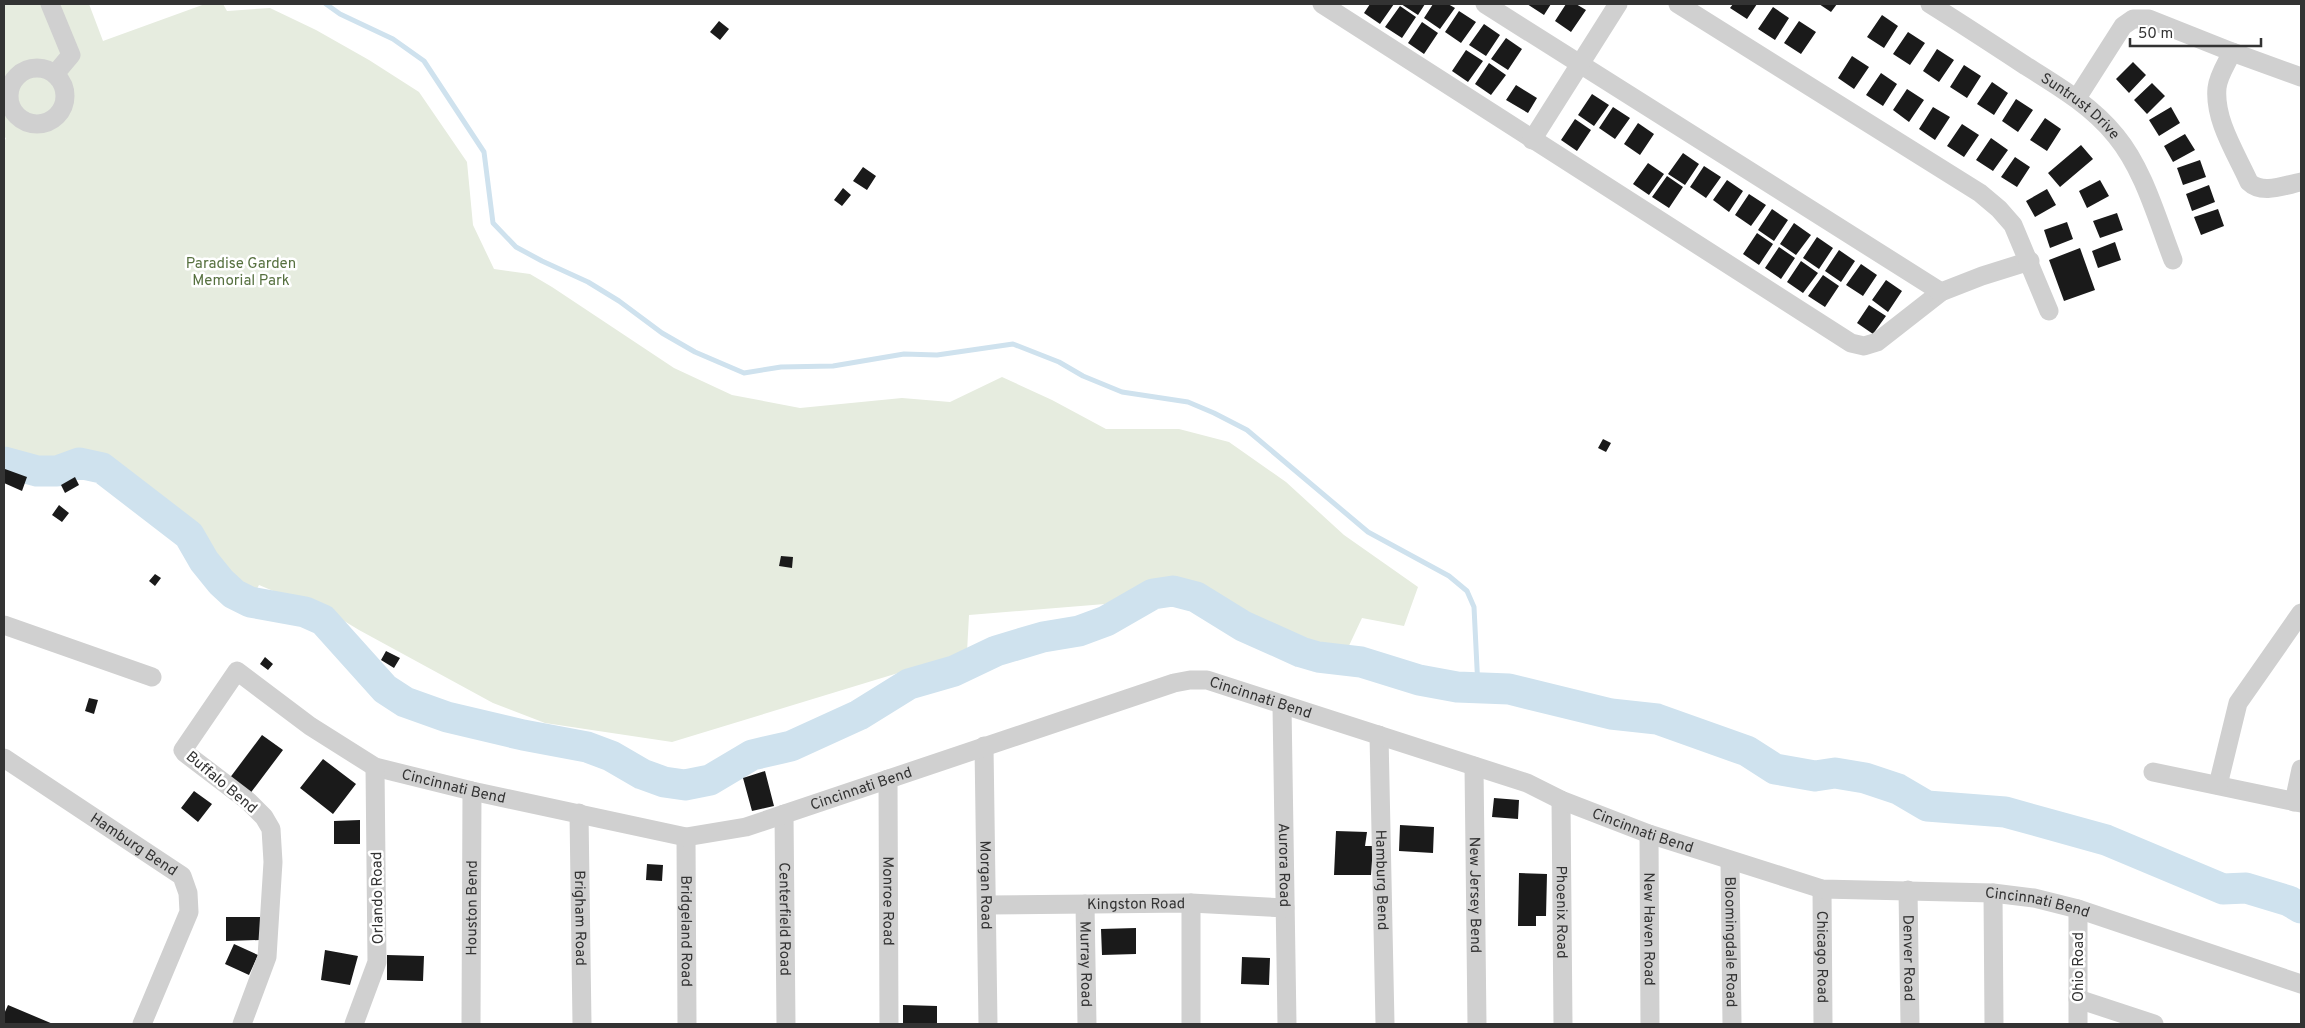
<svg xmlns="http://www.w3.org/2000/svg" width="2305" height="1028" font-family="Overpass,sans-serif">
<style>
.green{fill:#e6ecdf}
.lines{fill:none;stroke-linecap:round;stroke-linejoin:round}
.stream{stroke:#cfe2ee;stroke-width:5}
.river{stroke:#cfe2ee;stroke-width:31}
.building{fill:#1a1a1a}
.street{stroke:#d0d0d0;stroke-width:19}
.labels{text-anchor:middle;stroke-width:5;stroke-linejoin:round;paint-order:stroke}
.street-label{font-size:15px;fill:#333;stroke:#fff}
.park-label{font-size:15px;fill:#56703f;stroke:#fff}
</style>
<rect width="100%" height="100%" fill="#fff"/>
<path class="green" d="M4,4H89L103,41L205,4H223L227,11L270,8L316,30L369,60L419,92L467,162L473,225L494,269L530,274L552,287L674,368L732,395L800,408L902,398L950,402L1002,377L1052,400L1106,429H1179L1229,442L1286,482L1344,535L1418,587L1404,626L1362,618L1346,652L1270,633L1233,618L1180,579H1156L1105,604L969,615L967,652L672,742L545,723L493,703L359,630L311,601L278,593L259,585L250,602L234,594L221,582L204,561L189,535L102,468L79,463L57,471H37L4,462V143L6,138L4,137Z"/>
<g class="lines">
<path class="stream" d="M326,4L340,14L393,39L424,61L484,152L493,223L516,247L542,261L588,282L619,301L662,333L695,352L744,373L781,367L833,366L904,354L937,355L1013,344L1059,362L1083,376L1122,392L1188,402L1214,413L1247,430L1368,532L1449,576L1467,591L1474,607L1478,688"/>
<path class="river" d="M4,462L37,471H57L79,463L102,468L189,535L204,561L221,582L234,594L250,602L305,612L323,620L385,689L405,702L447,717L523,735L587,747L611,756L642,774L664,782L685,785L710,780L752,755L791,746L859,715L909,684L954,671L996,651L1043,637L1079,631L1106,621L1153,594L1173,591L1196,597L1243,626L1301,652L1318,657L1361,662L1419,680L1457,687L1509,689L1611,714L1657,719L1747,751L1775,769L1815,776L1835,773L1865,778L1898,789L1927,806L2005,812L2106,840L2223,889L2246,888L2289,901L2301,908"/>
</g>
<path class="building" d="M1370,4H1394L1380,24L1364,13Z
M1401,4H1425L1418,15Z
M1433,4H1448L1455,8L1440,29L1424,18Z
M1527,4H1551L1544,15Z
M1566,4H1576L1586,10L1571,32L1555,21Z
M1733,4H1757L1747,19L1730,8Z
M1819,4H1837L1831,12Z
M1400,6L1416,17L1402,38L1385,27Z
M1773,7L1789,18L1775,40L1758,29Z
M1459,11L1476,22L1461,43L1445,32Z
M1882,15L1898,26L1884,48L1867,37Z
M719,21L729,29L720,40L710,32Z
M1799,21L1816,32L1801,54L1784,43Z
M1422,22L1438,33L1424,54L1408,43Z
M1484,24L1500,35L1486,56L1469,45Z
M1908,32L1925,43L1910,65L1893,54Z
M1506,38L1522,49L1508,70L1491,59Z
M1937,49L1954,60L1939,82L1923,71Z
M1466,50L1483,61L1468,82L1452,71Z
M1852,56L1869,67L1854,89L1838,78Z
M2133,62L2146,75L2129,93L2116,79Z
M1489,63L1506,75L1491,95L1475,84Z
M1964,65L1981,76L1967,98L1950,87Z
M1881,73L1897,84L1883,106L1866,95Z
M1992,82L2008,93L1994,115L1977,104Z
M2152,83L2165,96L2147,114L2134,100Z
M1516,85L1537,98L1528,113L1506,100Z
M1907,89L1924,100L1909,122L1893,110Z
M1592,94L1609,105L1594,126L1578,115Z
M2016,99L2033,110L2018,132L2002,121Z
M1613,107L1630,118L1615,139L1599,128Z
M1933,107L1950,117L1935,140L1919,129Z
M2171,107L2180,123L2159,136L2149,120Z
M2045,118L2061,129L2047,151L2030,140Z
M1575,119L1591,130L1577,151L1561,140Z
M1638,123L1654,134L1640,155L1624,144Z
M1962,124L1979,135L1964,157L1947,146Z
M2185,134L2195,150L2173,162L2164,146Z
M1991,138L2008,150L1993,171L1976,160Z
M2081,145L2093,159L2060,187L2048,173Z
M1683,153L1699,164L1685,185L1668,174Z
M2015,157L2030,167L2017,187L2001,177Z
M2200,160L2206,177L2183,185L2177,168Z
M1648,163L1664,174L1649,195L1633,184Z
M1704,166L1721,177L1706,198L1690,187Z
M863,167L876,176L867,190L853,181Z
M1667,176L1683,187L1669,208L1652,197Z
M1727,180L1743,191L1729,212L1713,200Z
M2100,180L2109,196L2087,208L2079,191Z
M2209,185L2215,202L2192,211L2186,194Z
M843,188L851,195L842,206L834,200Z
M2047,189L2056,205L2035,217L2026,201Z
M1749,194L1766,205L1751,226L1735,215Z
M1772,209L1788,220L1774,241L1758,230Z
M2218,209L2224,226L2201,235L2194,217Z
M2117,213L2123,230L2100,238L2093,221Z
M2067,222L2073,239L2050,248L2044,230Z
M1794,223L1811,235L1796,255L1780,244Z
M1757,233L1773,244L1759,265L1743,254Z
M1817,237L1833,248L1819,269L1803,258Z
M2115,242L2121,260L2098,268L2092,251Z
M1779,247L1795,258L1781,279L1765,268Z
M2080,248L2095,290L2064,301L2049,260Z
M1839,250L1855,261L1841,282L1825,271Z
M1801,261L1818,273L1803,293L1787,282Z
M1861,264L1877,275L1863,296L1846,285Z
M1823,275L1839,286L1825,307L1808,296Z
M1886,280L1902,291L1888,312L1872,300Z
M1869,305L1886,316L1873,334L1857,323Z
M1603,439L1611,443L1606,452L1598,448Z
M5,469L27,477L22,491L4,483Z
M75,477L79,485L65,493L61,485Z
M59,505L69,513L62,522L52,515Z
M781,556L793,557L792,568L779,566Z
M155,574L161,578L155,586L149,581Z
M386,651L400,658L394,668L381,660Z
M265,657L273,664L268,670L260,664Z
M89,698L98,700L94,714L85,711Z
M262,735L283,750L249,795L229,779Z
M323,759L356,784L333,814L300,788Z
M765,771L774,806L752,811L743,778Z
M194,791L212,804L198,822L181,808Z
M1494,798L1519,800L1518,819L1492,817Z
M360,820V844H334V821Z
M1400,825L1434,827L1433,853L1399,851Z
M1336,831L1367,832L1365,846H1373L1371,875H1334Z
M647,864L663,865L662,881L646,880Z
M1519,873L1547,874L1546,916H1536V926H1518Z
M226,917H260V940L226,941Z
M1136,928V954L1102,955L1101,929Z
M234,944L258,955L249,975L225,964Z
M325,950L358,956L350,985L321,980Z
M387,955L424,956L423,981L387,980Z
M1242,957L1270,958L1269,985L1241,984Z
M8,1005L53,1024H4V1014Z
M903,1005L937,1006V1024H903Z"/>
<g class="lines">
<g class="street">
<path d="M50,4L71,55L55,74"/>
<path d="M1322,4L1851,343L1864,346L1877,342L1941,292L1982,276L2030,261"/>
<path d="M1485,4L1941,292"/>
<path d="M1678,4L1980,193L1999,209L2013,225L2049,311"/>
<path id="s1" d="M1930,4C1962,24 1994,45 2026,66C2058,86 2092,106 2116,136C2144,170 2157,219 2173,260"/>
<path d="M2232,52C2227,63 2218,76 2217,88C2214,120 2236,153 2249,182C2262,195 2285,185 2301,182"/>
<circle cx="37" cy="96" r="28"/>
<path d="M2077,98L2123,26L2133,19H2149L2232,52L2301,77"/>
<path d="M1532,140L1618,4"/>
<path d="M4,625L152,677"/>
<path id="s2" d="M1282,706L1287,1024"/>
<path id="s3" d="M1379,735L1385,1024"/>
<path id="s4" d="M984,746L988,1024"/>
<path id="s5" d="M4,758L182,876L188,893L189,912L142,1024"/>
<path id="s6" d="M1474,766L1477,1024"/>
<path d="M2153,772L2301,803"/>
<path id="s7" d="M888,779L889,1024"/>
<path d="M2218,785L2238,703L2301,613"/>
<path id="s8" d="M1561,800L1563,1024"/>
<path d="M2294,802L2301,769"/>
<path id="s9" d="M579,813L582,1024"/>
<path id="s10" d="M784,814L786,1024"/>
<path id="s11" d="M1649,834L1650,1024"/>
<path id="s12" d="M686,837L687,1024"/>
<path id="s13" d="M1730,861L1732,1024"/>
<path id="s14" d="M1822,889L1823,1024"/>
<path id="s15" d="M1908,890L1910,1024"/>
<path d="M1993,893L1994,1024"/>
<path d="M1191,903V1024"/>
<path id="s16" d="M1085,904L1087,1024"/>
<path id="s17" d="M987,905L1191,903L1285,908"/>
<path d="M2078,909V1024"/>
<path d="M2078,999L2154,1024"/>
<path id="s18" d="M242,1024L267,957L273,862L271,829L264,817L248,801L185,753L183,750L237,671L310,726L375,767L472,791L686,837L746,827L1174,683L1190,680H1207L1527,783L1561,800L1649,834L1822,889L1993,893L2034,898L2078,909L2301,984"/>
<path d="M354,1024L377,962L375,767"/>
<path id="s19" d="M471,1024L472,791"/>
</g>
</g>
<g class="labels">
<g class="street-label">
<text dy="5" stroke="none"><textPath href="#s1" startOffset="182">Suntrust Drive</textPath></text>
<text dy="5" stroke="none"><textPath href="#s18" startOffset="1504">Cincinnati Bend</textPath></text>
<text transform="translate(222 782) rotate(40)" y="5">Buffalo Bend</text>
<text dy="5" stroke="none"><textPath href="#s18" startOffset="664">Cincinnati Bend</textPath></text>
<text dy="5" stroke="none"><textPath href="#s18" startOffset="1084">Cincinnati Bend</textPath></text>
<text dy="5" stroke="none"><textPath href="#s18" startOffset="1909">Cincinnati Bend</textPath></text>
<text dy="5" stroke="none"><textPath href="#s5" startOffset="156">Hamburg Bend</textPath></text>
<text dy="5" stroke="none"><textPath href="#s2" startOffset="159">Aurora Road</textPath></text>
<text dy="5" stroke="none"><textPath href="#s3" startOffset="145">Hamburg Bend</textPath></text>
<text dy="5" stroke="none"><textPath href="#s4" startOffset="139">Morgan Road</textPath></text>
<text dy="5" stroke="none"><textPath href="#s6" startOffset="129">New Jersey Bend</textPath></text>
<text transform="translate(377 898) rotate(-91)" y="5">Orlando Road</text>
<text dy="5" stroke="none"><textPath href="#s7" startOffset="122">Monroe Road</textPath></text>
<text dy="5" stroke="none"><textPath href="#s17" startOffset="149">Kingston Road</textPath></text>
<text dy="5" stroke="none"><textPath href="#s18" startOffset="2314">Cincinnati Bend</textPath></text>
<text dy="5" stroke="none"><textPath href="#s19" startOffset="116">Houston Bend</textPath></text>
<text dy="5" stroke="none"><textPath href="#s8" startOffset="112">Phoenix Road</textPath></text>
<text dy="5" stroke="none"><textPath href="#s9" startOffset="105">Brigham Road</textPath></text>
<text dy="5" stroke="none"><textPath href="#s10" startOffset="105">Centerfield Road</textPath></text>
<text dy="5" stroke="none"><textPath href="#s11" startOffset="95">New Haven Road</textPath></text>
<text dy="5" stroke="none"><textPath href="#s12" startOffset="94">Bridgeland Road</textPath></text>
<text dy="5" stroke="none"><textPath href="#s13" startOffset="81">Bloomingdale Road</textPath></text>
<text dy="5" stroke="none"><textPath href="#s14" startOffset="68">Chicago Road</textPath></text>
<text dy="5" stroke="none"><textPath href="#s15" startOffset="68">Denver Road</textPath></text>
<text dy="5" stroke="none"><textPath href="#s16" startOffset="60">Murray Road</textPath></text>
<text transform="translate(2078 967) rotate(-90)" y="5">Ohio Road</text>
</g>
<g class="park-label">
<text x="241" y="268">Paradise Garden<tspan x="241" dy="17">Memorial Park</tspan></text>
</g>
</g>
<rect width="2305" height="1028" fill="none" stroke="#333333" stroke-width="10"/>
<path d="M2130 38v8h131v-8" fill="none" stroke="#333333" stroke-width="2.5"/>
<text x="2138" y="38" font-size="15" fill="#333333" stroke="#ffffff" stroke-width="4" paint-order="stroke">50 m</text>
</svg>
